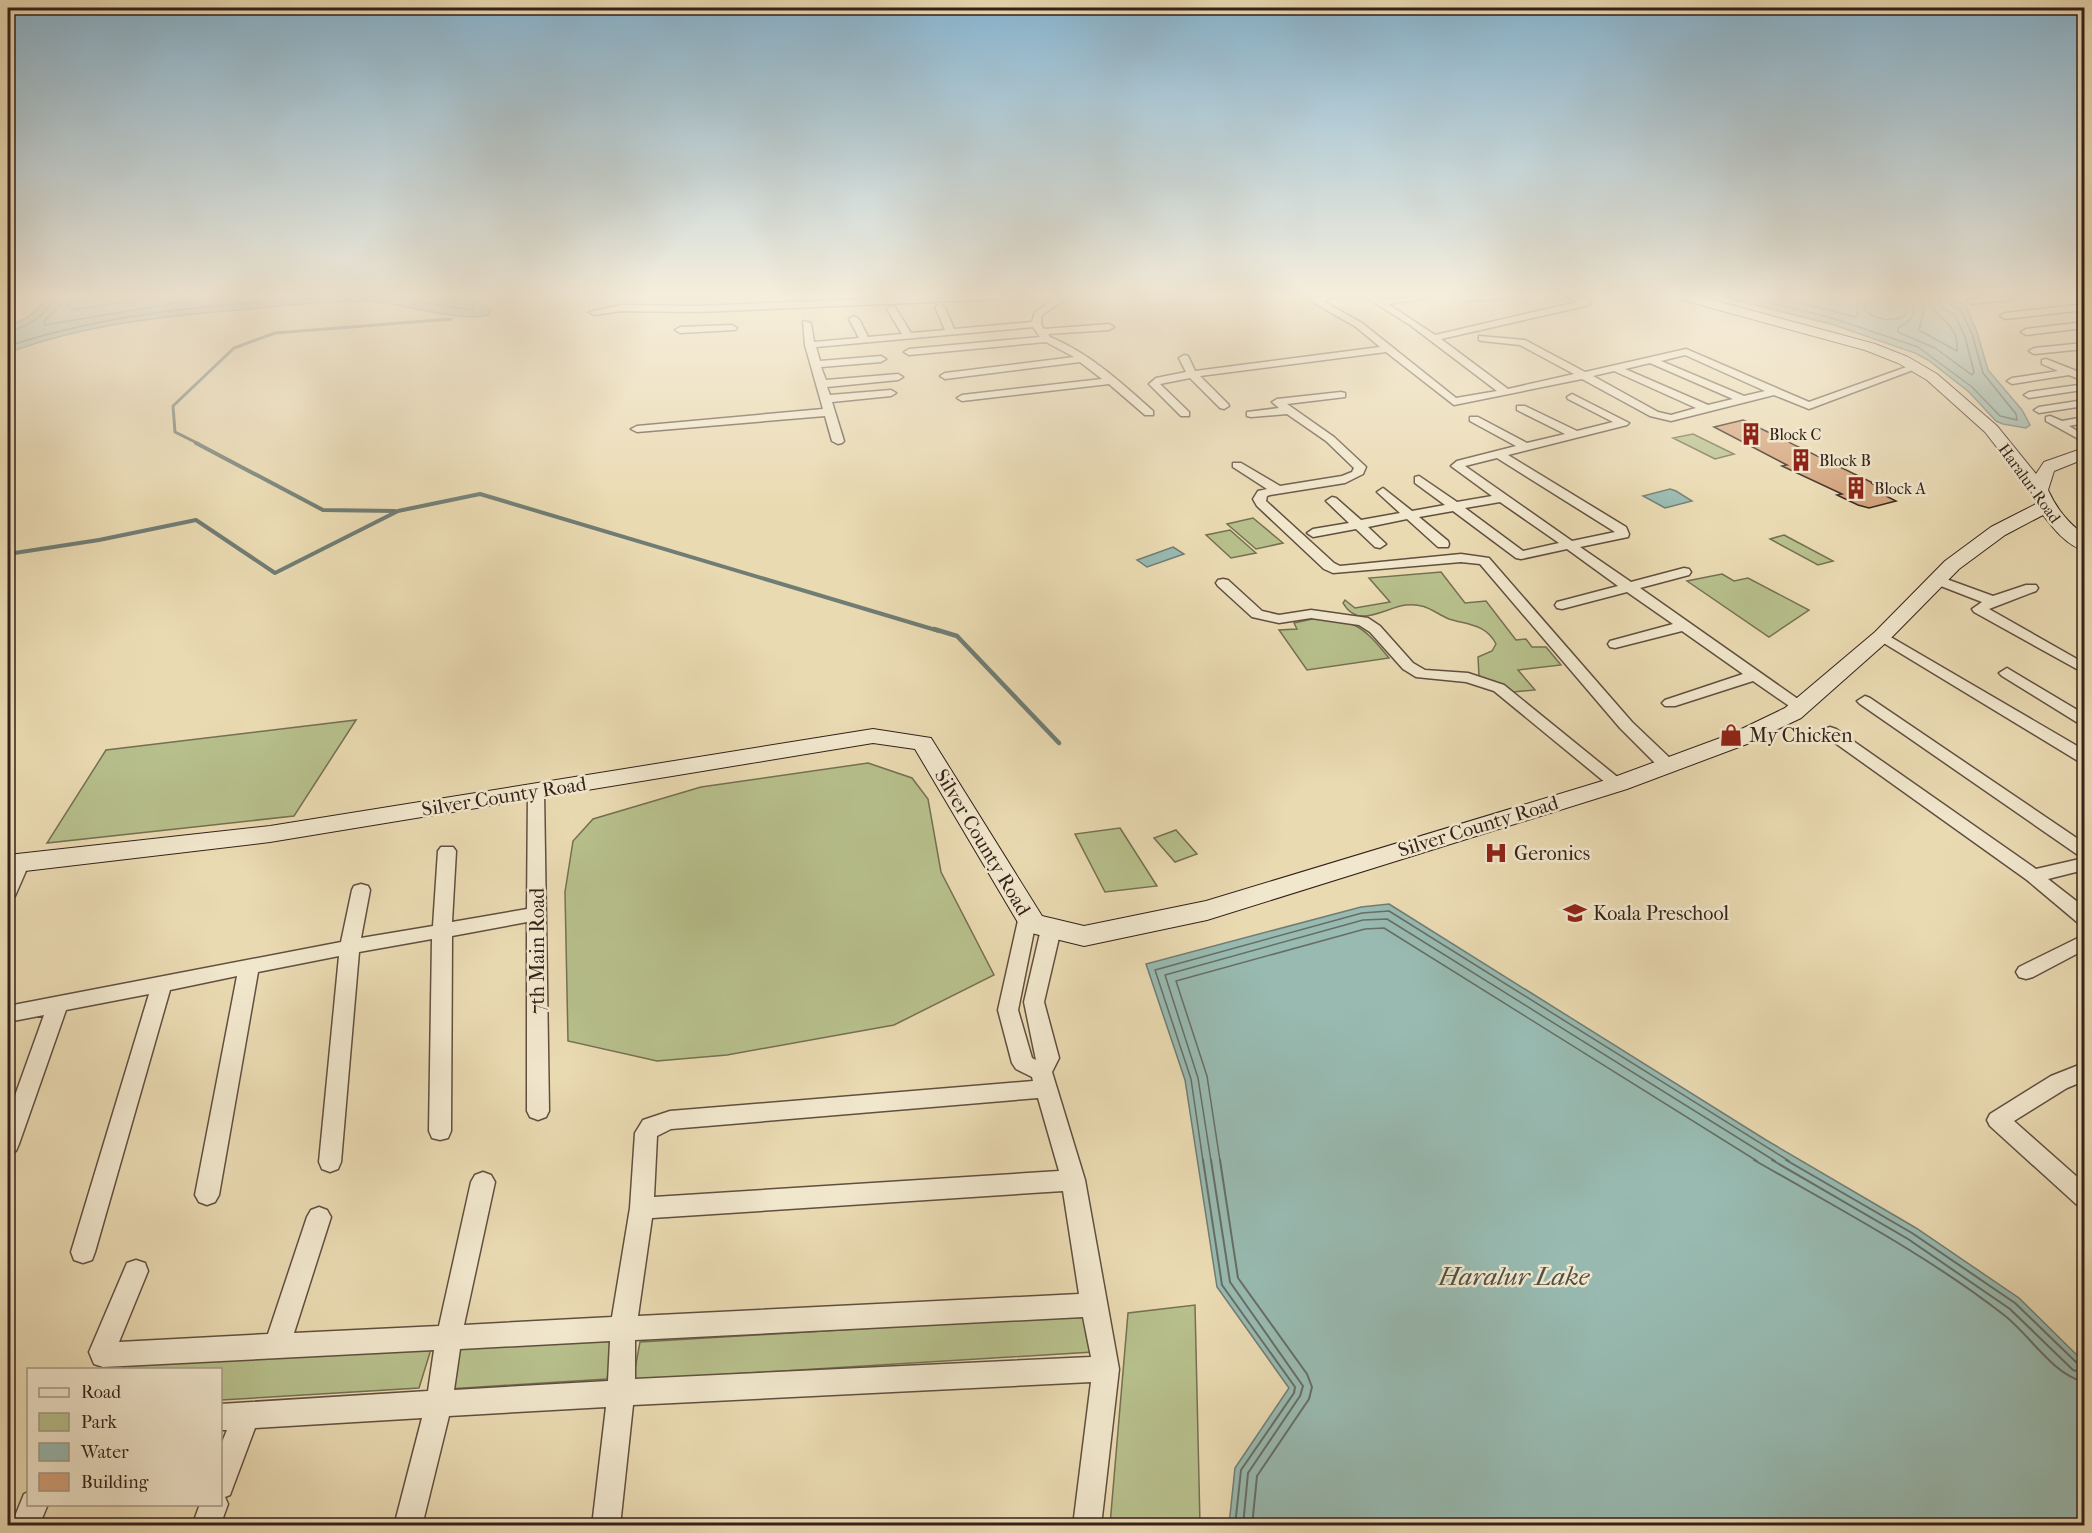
<svg xmlns="http://www.w3.org/2000/svg" width="2092" height="1533" font-family="'IM FELL French Canon',serif">
<style>
.green{fill:#b7c08c;stroke:#757053;stroke-width:1.5}
.water{fill:#98bab1;stroke:#707d75;stroke-width:1.5}
.lines{fill:none;stroke-linecap:round;stroke-linejoin:round}
.shore-far1{stroke:#666e66;stroke-width:1.5}
.shore{stroke:#666e66;stroke-width:2}
.stream-far2{stroke:#707d75;stroke-width:3}
.stream-far1{stroke:#707d75;stroke-width:4}
.stream{stroke:#707d75;stroke-width:4.5}
.building{fill:#d3a17a;stroke:#33211a;stroke-width:1.5}
.street-casing{stroke:#614f40;stroke-width:3}
.secondary-casing{stroke:#33211a;stroke-width:2}
.street{fill:#f1e7cd;fill-rule:evenodd}
.secondary{fill:#f1e7cd;fill-rule:evenodd}
.labels{text-anchor:middle;stroke-width:5;stroke-linejoin:round;paint-order:stroke}
.far-poi-label{font-size:16px;fill:#33211a;stroke:#f1e7cd;text-anchor:start}
.far-street-label{font-size:16px;fill:#33211a;stroke:#f1e7cd}
.poi-label{font-size:20px;fill:#33211a;stroke:#f1e7cd;text-anchor:start}
.street-label{font-size:20px;fill:#33211a;stroke:#f1e7cd}
.near-water-label{font-size:26px;font-style:italic;fill:#514f47;stroke:#f1e7cd}
</style>
<rect width="100%" height="100%" fill="#eadab2"/>
<filter id="stains"><feTurbulence type="fractalNoise" baseFrequency=".00333" numOctaves="4"/><feColorMatrix values="0 0 0 0 .2 0 0 0 0 .09 0 0 0 0 .02 0 0 0 .5 -.17"/></filter>
<radialGradient id="worn" r=".72"><stop offset=".6" stop-color="#630" stop-opacity="0"/><stop offset="1" stop-color="#630" stop-opacity=".3"/></radialGradient>
<path class="green" d="M1693,434L1734,454L1715,459L1673,438Z
M1253,518L1283,543L1256,549L1227,524Z
M1230,530L1256,553L1231,558L1206,535Z
M1784,535L1833,561L1818,565L1770,539Z
M1441,572L1465,603L1486,601L1516,640L1526,639L1532,647H1546L1561,665L1518,670L1535,690L1513,692L1503,685L1479,676L1478,657L1492,651L1496,644C1486,624 1468,625 1449,619C1433,612 1426,603 1406,605C1386,607 1358,630 1343,603L1345,600L1355,608L1390,602L1369,578Z
M1722,574L1734,581L1748,578L1809,610L1769,637L1687,581Z
M1312,619C1354,618 1364,627 1389,658L1307,670L1279,630L1297,629L1294,623Z
M356,720L294,816L47,843L106,750Z
M868,763L912,778L928,799L941,872L994,975L894,1025L727,1055L657,1061L568,1041L565,892L573,841L593,819L701,787Z
M1120,828L1157,886L1105,892L1075,834Z
M1176,830L1197,854L1175,862L1154,838Z
M1195,1305L1200,1525H1110L1128,1313Z
M1090,1315L1093,1352L633,1380L640,1342Z
M615,1340L607,1379L448,1389L460,1349Z
M432,1346L419,1388L221,1400L220,1370H123L125,1364Z"/>
<path class="water" d="M51,296H469L491,309L489,315C454,323 404,302 367,301C331,300 294,305 258,308C174,315 87,323 8,353V327L28,317Z
M1718,296H1943L1965,304L1977,332L1988,370L2022,410L2030,425L2026,428L2003,424L1996,421L1969,392L1928,360L1915,353L1831,324Z
M1670,489L1676,491L1692,501L1665,508L1643,496Z
M1173,547L1184,554L1147,567L1137,560Z
M1389,904L1766,1140L1916,1228L2019,1298L2084,1362V1525H1229L1235,1468L1289,1388L1217,1287L1185,1080L1146,964L1361,907Z"/>
<g class="lines">
<path class="shore-far1" d="M62,296L59,307L44,321L45,325L194,300L242,296
M71,296L69,307L72,310L160,296
M386,296L472,310L474,307L468,301V296
M1743,296L1832,318L1918,347L1972,387L2000,416L2017,420L2016,414L1983,373L1972,334L1960,309L1947,303L1945,296
M1774,296L1855,317L1858,315L1857,304L1861,296
M1904,296L1913,305C1916,317 1908,323 1898,328V332L1935,348L1972,375L1974,372L1965,337L1955,315L1941,307L1938,296
M1919,296L1924,310L1919,330L1957,351C1960,320 1931,320 1928,296
M1879,298L1899,302L1907,309L1906,315C1892,323 1875,320 1864,309L1865,303Z
M8,332C26,327 48,315 54,296
M8,346C115,311 225,304 337,296
M1203,1161L1191,1079L1155,970L1362,913L1389,911L1789,1161
M1211,1161L1198,1078L1165,975L1363,920L1387,919L1775,1161
M1220,1161L1207,1076L1176,981L1365,929L1384,928L1757,1161"/>
<path class="shore" d="M1203,1160L1222,1285L1295,1387L1294,1393L1241,1470L1235,1526
M1211,1160L1230,1282L1303,1386L1300,1396L1248,1473L1243,1526
M1220,1160L1238,1278L1307,1374L1312,1387L1309,1399L1257,1476L1252,1526
M1754,1160C1839,1209 1927,1255 2004,1315C2031,1336 2051,1373 2084,1382
M1772,1160L1908,1239L2010,1309L2073,1370L2084,1373
M1786,1160L1912,1233L2015,1303L2078,1364L2084,1366"/>
<path class="stream-far2" d="M199,444L175,432L173,406L234,348L275,333L451,319"/>
<path class="stream-far1" d="M196,443L323,510L395,511
M8,554L99,540L196,520L275,573L398,511L480,494L939,631"/>
<path class="stream" d="M934,629L957,636L1059,743"/>
</g>
<path class="building" d="M1743,420L1873,483H1871L1891,493L1884,495L1896,501L1869,508L1858,505L1837,495L1842,494L1782,466L1787,465L1714,427Z"/>
<g class="lines">
<g class="street-casing">
<path id="street" d="M939,296H1004L999,299L698,312L621,311L594,315L589,312L621,305L698,306Z
M1059,296H1070L1042,315L1041,324L1044,329L1109,324L1114,327L1109,330L1048,334L1050,337C1089,353 1122,383 1153,411V415H1145L1109,384L962,401L957,398L962,395L1102,379L1080,362L945,379L940,376L945,373L1074,357L1046,342L909,355L904,352L909,349L1040,337L1033,327L816,347L820,361L881,356L886,359L881,362L821,367L826,380L898,374L903,377L898,380L827,387L830,395L891,390L896,393L891,396L832,402L844,441L842,443L838,444L832,441L825,416L637,432L631,429L637,426L823,409L805,345L803,321L811,323L814,342L859,338L849,319L854,316L859,319L868,337L902,334L887,309L892,306L895,307L911,333L945,330L935,307L940,304L945,307L954,329L1032,322L1035,312Z
M1321,296H1339L1323,301L1362,323L1456,398L1497,391L1410,325L1364,296C1371,296 1376,299 1383,300C1395,300 1414,296 1428,296L1424,299L1388,304L1435,335L1577,302L1565,296H1577L1590,301V305L1441,339L1508,389L1574,374L1520,345L1482,341L1479,340V336L1525,340L1585,372L1686,349L1809,402L1912,365L1921,367L1809,409L1774,395L1671,421L1650,416L1582,379L1454,405L1386,352L1200,376L1228,404L1229,406L1224,409L1220,408L1190,378L1160,384L1189,412V416H1181L1149,384L1156,378L1186,372L1179,358L1184,355L1188,356L1195,371L1380,347L1356,327L1309,300ZM1685,355L1765,391L1744,396L1661,361ZM1650,363L1733,399L1708,405L1625,369ZM1614,371L1696,408L1671,415L1658,412L1593,376Z
M1453,296H1505L1500,299L1467,301Z
M1992,296H2019L2014,299L1972,304L1967,301Z
M2084,304V310L2005,319L2000,316L2005,313Z
M2084,322V328L2026,335L2021,332L2026,329Z
M732,325L737,328L735,330L680,333L675,330L680,327Z
M2084,343V349L2034,354L2029,351L2034,348Z
M2046,359L2084,374V381L2069,375L2012,384L2007,381L2012,378L2058,371L2042,364V360Z
M2078,385L2083,388L2082,390L2029,398L2024,395L2029,392Z
M1341,392L1345,393V397L1287,404L1334,437L1364,465L1366,467L1363,474L1345,483L1270,495L1267,496L1266,501L1334,563L1340,566L1461,554L1489,558L1632,722L1673,761L1675,765L1673,769H1661L1620,728L1480,564L1461,562L1333,573L1324,569L1257,506L1253,499L1258,491L1267,489L1233,467V463H1241L1280,486L1342,476L1352,472L1354,468L1326,441L1287,414L1251,417L1247,416V412L1279,408L1272,402L1277,399Z
M1572,394L1629,423L1627,425L1508,455L1626,527L1629,534L1628,537L1580,547L1631,582L1684,568L1689,569L1691,572L1689,575L1640,588L1805,704L1808,707L1805,710H1795L1753,681L1675,706H1665L1662,703L1665,700L1743,674L1682,631L1615,648L1610,647L1608,644L1610,641L1673,624L1627,592L1562,609L1557,608L1555,605L1557,602L1618,586L1567,549L1521,559L1516,558L1453,511L1419,517L1448,541L1449,544L1448,547H1438L1407,519L1368,527L1386,544L1380,548L1375,547L1356,529L1313,537L1307,533L1313,529L1349,523L1326,501L1332,497L1336,498L1361,520L1400,513L1377,492L1383,488L1412,511L1445,505L1415,483V477L1419,476L1457,502L1492,496L1451,466L1457,461L1516,446L1470,421V417H1478L1527,443L1565,434L1517,410V406H1525L1577,431L1613,422L1568,399L1567,397ZM1497,458L1615,532L1572,541L1465,466ZM1500,502L1559,543L1523,551L1465,508Z
M2084,400V406L2039,413L2034,410L2039,407Z
M2050,416L2062,421L2084,417V423L2069,426L2084,435V442L2046,421V417Z
M1938,576L1993,596L2026,585H2036L2038,588L2036,591L1989,609L2084,663V673L1974,612L1972,609L1982,602L1933,583L1931,580L1933,577Z
M1223,579L1228,580L1262,611L1279,615L1311,610L1368,618L1380,626L1413,663L1425,670L1468,673L1504,685L1626,784L1624,788H1612L1494,691L1466,682L1416,677L1403,669L1370,632L1359,625L1311,618L1279,623L1252,617L1218,586L1216,583L1218,580Z
M1882,632L2084,750V762L2078,761L1877,639L1875,636Z
M2007,668L2084,714V725L2078,723L2002,676L1999,673Z
M1865,696L1870,698L2084,843V857L2078,855L1860,704L1857,701Z
M1830,727L1836,729L2036,869L2084,858V870L2048,879L2084,907V924L2077,922L2027,880L1824,735L1822,732L1824,729Z
M536,786L542,787L544,791L549,1111L546,1117L538,1120L530,1117L527,1111V922L452,936L451,1131L448,1138L440,1140L432,1138L429,1131L432,939L359,952L341,1162L338,1169L330,1172L322,1169L319,1162L339,956L258,972L219,1195L215,1202L207,1205L199,1202L195,1195L237,976L170,990L95,1252L92,1260L83,1263L74,1260L71,1252L149,994L66,1010L19,1144L16,1151L8,1153V1115L44,1015L8,1022V1006L341,942L352,890L354,886L361,884L368,886L370,890L361,938L433,926L438,851L441,847H453L456,851L452,922L527,909L528,791L530,787Z
M20,858L26,860L29,864L15,896L8,897V872L14,860Z
M1028,909L1035,911L1037,916L1018,1010L1032,1058L1036,1060L1024,1002L1041,929L1044,924L1051,922L1058,924L1061,929L1044,1002L1059,1058L1052,1072L1085,1180L1119,1369L1101,1526H1073L1091,1382L633,1405L620,1526H592L606,1407L449,1416L422,1526H394L422,1418L255,1428L230,1495L225,1497L228,1504L220,1526H192L200,1504H220V1447L227,1430H220V1404L428,1391L434,1350L103,1367L94,1364L89,1352L127,1263L136,1260L145,1263L148,1271L119,1342L268,1334L307,1217L311,1210L319,1207L327,1210L331,1217L294,1333L439,1326L471,1182L475,1175L483,1172L491,1175L495,1182L464,1325L612,1317L630,1208L635,1133L643,1120L670,1111L1033,1081L1032,1077L1016,1069L1012,1063L998,1010L1019,916L1021,911ZM1038,1098L1059,1171L654,1197L657,1136L671,1129ZM1063,1191L1079,1294L638,1316L652,1218ZM1083,1317L1091,1357L635,1379V1340ZM610,1341L608,1381L454,1390L460,1349Z
M2084,935V950L2033,977L2026,979L2019,977L2016,972L2019,967Z
M2084,1063V1081L2067,1088L2014,1121L2084,1183V1207L2076,1204L1990,1126L1987,1120L1990,1114L2051,1076Z
M28,1492V1504H48L39,1526H11L24,1494Z"/>
</g>
<g class="secondary-casing">
<path id="secondary" d="M1677,296H1698L1875,344L1908,357L1937,374L1997,426L2036,474L2044,462L2084,448V459L2054,471L2048,490C2057,510 2068,522 2084,535V550C2067,546 2053,528 2043,515L2005,535L1959,569L1889,640L1801,718L1747,744L1627,789L1207,920L1084,946L1023,931L915,749L873,743L270,842L8,873V855L270,826L873,729L931,738L1042,916L1084,926L1206,901L1609,779L1731,734L1785,708L1875,632L1945,561L1991,527L2036,504L2031,491L1985,432L1927,380L1898,363L1865,350L1679,299Z"/>
</g>
<use href="#street" class="street"/>
<use href="#secondary" class="secondary"/>
</g>
<linearGradient id="sky" x2="0" y2="1"><stop stop-color="#88b6d2"/><stop offset="0.58" stop-color="#f6eedc"/><stop offset="1" stop-color="#f6eedc" stop-opacity="0"/></linearGradient>
<rect width="2092" height="510" fill="url(#sky)"/>
<defs>
<g id="building-bare" transform="scale(1.8)"><path d="M-4-6H4V6H1V3H-1V6H-4ZM-2.5-4.3h1.7v1.8h-1.7ZM.8-4.3h1.7v1.8H.8ZM-2.5-1h1.7V.8h-1.7ZM.8-1h1.7V.8H.8Z" fill="#8f2418" stroke="#f1e7cd" stroke-width="2.5" paint-order="stroke"/></g>
<g id="shop-bare" transform="scale(1.8)"><path d="M-5-2.5h2.3a2.7 3.5 0 0 1 5.4 0H5L5.5 6h-11ZM-1.5-2.5h3a1.5 2.3 0 0 0-3 0Z" fill="#8f2418" stroke="#f1e7cd" stroke-width="2.5" paint-order="stroke"/></g>
<g id="hospital-bare" transform="scale(1.8)"><path d="M-5-5h3v3.5h4V-5h3V5h-3V1.5h-4V5h-3Z" fill="#8f2418" stroke="#f1e7cd" stroke-width="2.5" paint-order="stroke"/></g>
<g id="school-bare" transform="scale(1.8)"><path d="M0-5L7-2L0 1L-7-2ZM-4 1L0 2.5L4 1V4Q0 6-4 4Z" fill="#8f2418" stroke="#f1e7cd" stroke-width="2.5" paint-order="stroke"/></g>
</defs>
<g fill-rule="evenodd">
<use href="#building-bare" x="1751" y="434"/>
<use href="#building-bare" x="1801" y="460"/>
<use href="#building-bare" x="1856" y="488"/>
<use href="#shop-bare" x="1731" y="735"/>
<use href="#hospital-bare" x="1496" y="853"/>
<use href="#school-bare" x="1575" y="913"/>
</g>
<g class="labels">
<g class="far-poi-label">
<text x="1769" y="440">Block C</text>
<text x="1819" y="466">Block B</text>
<text x="1874" y="494">Block A</text>
</g>
<g class="far-street-label">
<text transform="translate(2030 483) rotate(54)" y="6">Haralur Road</text>
</g>
<g class="poi-label">
<text x="1749" y="742">My Chicken</text>
<text x="1514" y="860">Geronics</text>
<text x="1593" y="920">Koala Preschool</text>
</g>
<g class="street-label">
<text transform="translate(504 796) rotate(-9)" y="7">Silver County Road</text>
<text transform="translate(1478 826) rotate(-17)" y="7">Silver County Road</text>
<text transform="translate(983 842) rotate(59)" y="7">Silver County Road</text>
<text transform="translate(537 951) rotate(-90)" y="7">7th Main Road</text>
</g>
<g class="near-water-label">
<text x="1514" y="1285">Haralur Lake</text>
</g>
</g>
<rect width="2092" height="1533" fill="none" stroke="#eadab2" stroke-width="30"/>
<rect x="9" y="9" width="2074" height="1515" fill="none" stroke="#33211a" stroke-width="3"/>
<rect x="15" y="15" width="2062" height="1503" fill="none" stroke="#33211a" stroke-width="1.5"/>
<rect x="27" y="1368" width="195" height="138" fill="#f1e7cd" stroke="#a59885" stroke-width="1.5"/>
<rect x="39" y="1388" width="30" height="9" fill="#f1e7cd" stroke="#a59885" stroke-width="1.5"/>
<text x="81" y="1398" font-size="18" fill="#33211a">Road</text>
<rect x="39" y="1413" width="30" height="18" fill="#b7c08c" stroke="#a59885" stroke-width="1.5"/>
<text x="81" y="1428" font-size="18" fill="#33211a">Park</text>
<rect x="39" y="1443" width="30" height="18" fill="#98bab1" stroke="#a59885" stroke-width="1.5"/>
<text x="81" y="1458" font-size="18" fill="#33211a">Water</text>
<rect x="39" y="1473" width="30" height="18" fill="#d3a17a" stroke="#a59885" stroke-width="1.5"/>
<text x="81" y="1488" font-size="18" fill="#33211a">Building</text>
<rect width="100%" height="100%" filter="url(#stains)"/>
<rect width="100%" height="100%" fill="url(#worn)"/>
</svg>
